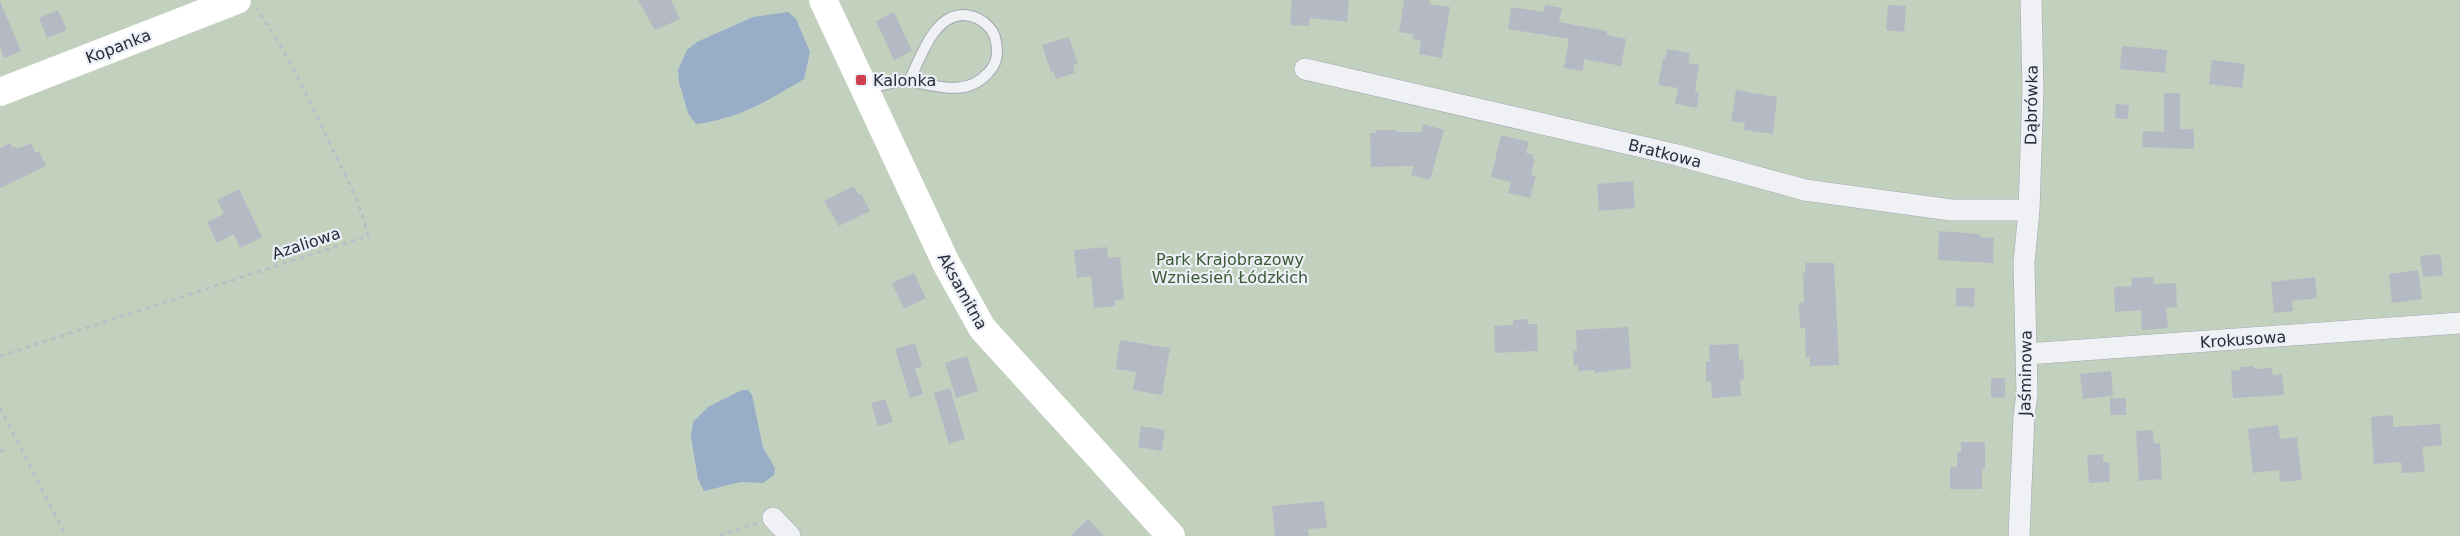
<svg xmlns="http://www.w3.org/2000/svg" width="2460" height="536" font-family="'DejaVu Sans',sans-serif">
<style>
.green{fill:#c2d1be}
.water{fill:#97adc8}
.building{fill:#b4b9c4}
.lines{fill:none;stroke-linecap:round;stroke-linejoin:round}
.lane-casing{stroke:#a2a7b1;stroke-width:12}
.street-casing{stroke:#a2a7b1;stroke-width:22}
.path{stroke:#bbbec5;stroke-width:3;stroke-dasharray:4.5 4.5;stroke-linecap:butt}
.lane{stroke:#eff1f5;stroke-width:10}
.street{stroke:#eff1f5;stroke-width:21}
.secondary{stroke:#fff;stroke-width:28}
.poi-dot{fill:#ce404f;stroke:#eceff5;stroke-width:2}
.labels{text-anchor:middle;stroke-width:4.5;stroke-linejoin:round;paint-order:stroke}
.street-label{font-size:16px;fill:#262e3d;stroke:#eceff5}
.poi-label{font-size:16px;fill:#262e3d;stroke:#eceff5;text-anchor:start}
.park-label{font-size:16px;fill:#395934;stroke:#eceff5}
</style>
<rect width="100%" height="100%" fill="#dde0e7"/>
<path class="green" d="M0,0H2460V536H0Z"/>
<path class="water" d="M788,12L796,19L810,52L804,79C769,100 738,119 696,124L688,113L679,82L678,70L687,50L697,42L753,17Z
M742,390H748L752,395L763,448L775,468L774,475L763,483L741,482L704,491L698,479L691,437L693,422L708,407Z"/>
<path class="building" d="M638,0H671L680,19L655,30Z
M1292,0H1349L1347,22L1310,18L1309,26L1290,25Z
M1404,0H1430L1429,4L1450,7L1442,58L1419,54L1421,41L1413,39V34L1399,32Z
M0,1L21,51L4,58L0,47Z
M1545,5L1562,8L1559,22L1607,31V35L1626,39L1621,66L1584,59L1583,71L1564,68L1569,39L1508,29L1511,7L1544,12Z
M1888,5L1906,6L1904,32L1886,30Z
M58,10L67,30L47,38L39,18Z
M894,12L912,51L894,60L876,21Z
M1069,37L1078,64L1073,65L1075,73L1056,79L1054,72H1051L1042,45Z
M2122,46L2167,50L2165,73L2120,69Z
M1667,49L1690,53L1688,63L1699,65L1695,91L1699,92L1697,108L1675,104L1678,88L1658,85L1663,59H1665Z
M2212,60L2245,64L2242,88L2209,84Z
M1736,90L1777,97L1773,134L1744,130L1745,123L1731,121Z
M2164,93H2180V129H2194V149L2142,147L2143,131L2164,132Z
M2116,104L2129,105L2128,119L2115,118Z
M1423,124L1444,130L1430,180L1411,175L1414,166L1371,167L1370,133H1376V130H1397V132H1422Z
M1501,135L1529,142L1526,153L1533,155L1532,158L1535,159L1531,175L1536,176L1530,198L1508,193L1511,182L1491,177Z
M10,143L13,148L16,146L17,149L31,143L36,153L39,151L46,166L0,188V148Z
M1633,181L1635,208L1599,211L1597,184Z
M854,186L859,195L861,194L870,211L839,226L824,201Z
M239,189L262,237L240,248L234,234L217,243L207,222L224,214L217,200Z
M1939,231L1980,234V237L1994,238L1993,263L1938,260Z
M1107,247L1108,258L1120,257L1124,299L1115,300V306L1094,308L1091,276L1077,278L1074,250Z
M2440,254L2443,275L2423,277L2420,256Z
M1805,263H1834L1839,365L1810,366V357L1806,358L1805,328H1800L1799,303L1804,302L1803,273H1805Z
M2418,270L2422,299L2392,303L2389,274Z
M914,273L926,298L904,309L892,283Z
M2153,277L2154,284L2176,283L2177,307L2166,308L2168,328L2142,330L2141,310L2115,312L2114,287L2132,286L2131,278Z
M2315,277L2317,298L2292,301L2293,311L2274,313L2271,282Z
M1956,288H1975L1974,307L1956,306Z
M1528,319V324H1537L1538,351L1495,353L1494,326L1513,325V320Z
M1628,327L1631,368L1595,373V370L1578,371V365L1574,366L1573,351H1577L1576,330Z
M1120,340L1170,348L1162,395L1133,390L1136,372L1116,369Z
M915,343L922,366L915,369L923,394L910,398L895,349Z
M1738,344L1739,360L1743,359L1744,379L1740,380L1741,396L1712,398L1711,381L1706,382V362L1710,361L1709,345Z
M967,356L978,391L956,398L945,363Z
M2254,366V369L2272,368L2273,375L2282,374L2284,395L2233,398L2231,371L2240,370V367Z
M2111,371L2113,396L2083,399L2080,374Z
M1991,378H2005V398L1991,397Z
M950,388L965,439L949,444L934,393Z
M2110,398H2126V415H2110Z
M885,399L893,422L878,426L871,403Z
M2393,415V427L2440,424L2442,445L2422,447L2425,472L2402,473L2401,462L2374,464L2371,417Z
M2278,425L2280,439L2297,437L2302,480L2280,482L2279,470L2253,473L2248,429Z
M1141,426L1165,430L1162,451L1138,447Z
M2153,430L2154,444L2160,443L2162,479L2139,481L2136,431Z
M1961,442H1985V469H1982V489H1950V467H1957V452H1961Z
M2103,454V462H2109L2110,482L2089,483L2087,455Z
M1324,501L1327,528L1308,529L1309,536H1275L1272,506Z
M1088,519L1104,536H1070Z"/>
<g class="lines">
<g class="lane-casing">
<path id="lane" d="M865,89C879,86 897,80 910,81C938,86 966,97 988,73C994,67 997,60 997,52C997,43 996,34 989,27C983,20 975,16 965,15C933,14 921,58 909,81"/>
</g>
<g class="street-casing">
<path id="street" d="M1305,69L1677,155L1805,190L1951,210H2029
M2027,354L2460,323
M773,518L790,536
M2019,536L2024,416L2027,394L2024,263L2029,210L2033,90L2031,0"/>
</g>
<path class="path" d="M0,356L368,236C361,203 344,172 329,142C307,96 287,50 256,9
M0,408L66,536
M0,452L8,447
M719,536L757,523"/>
<use href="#lane" class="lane"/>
<use href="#street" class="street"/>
<path class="secondary" d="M823,0L946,263L982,328L1171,536
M0,92L237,0"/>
</g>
<rect class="poi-dot" x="855" y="74" width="12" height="12" rx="3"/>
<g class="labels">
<g class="street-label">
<text transform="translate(118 46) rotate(-21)" y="6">Kopanka</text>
<text transform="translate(2031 105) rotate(-89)" y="6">Dąbrówka</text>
<text transform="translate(1665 153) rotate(14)" y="6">Bratkowa</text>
<text transform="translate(306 243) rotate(-18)" y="6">Azaliowa</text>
<text transform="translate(963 291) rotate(61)" y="6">Aksamitna</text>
<text transform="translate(2243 339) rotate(-4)" y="6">Krokusowa</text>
<text transform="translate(2025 373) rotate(-89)" y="6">Jaśminowa</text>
</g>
<g class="poi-label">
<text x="873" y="86">Kalonka</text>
</g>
<g class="park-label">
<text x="1230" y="265">Park Krajobrazowy<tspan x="1230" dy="18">Wzniesień Łódzkich</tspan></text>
</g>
</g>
</svg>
